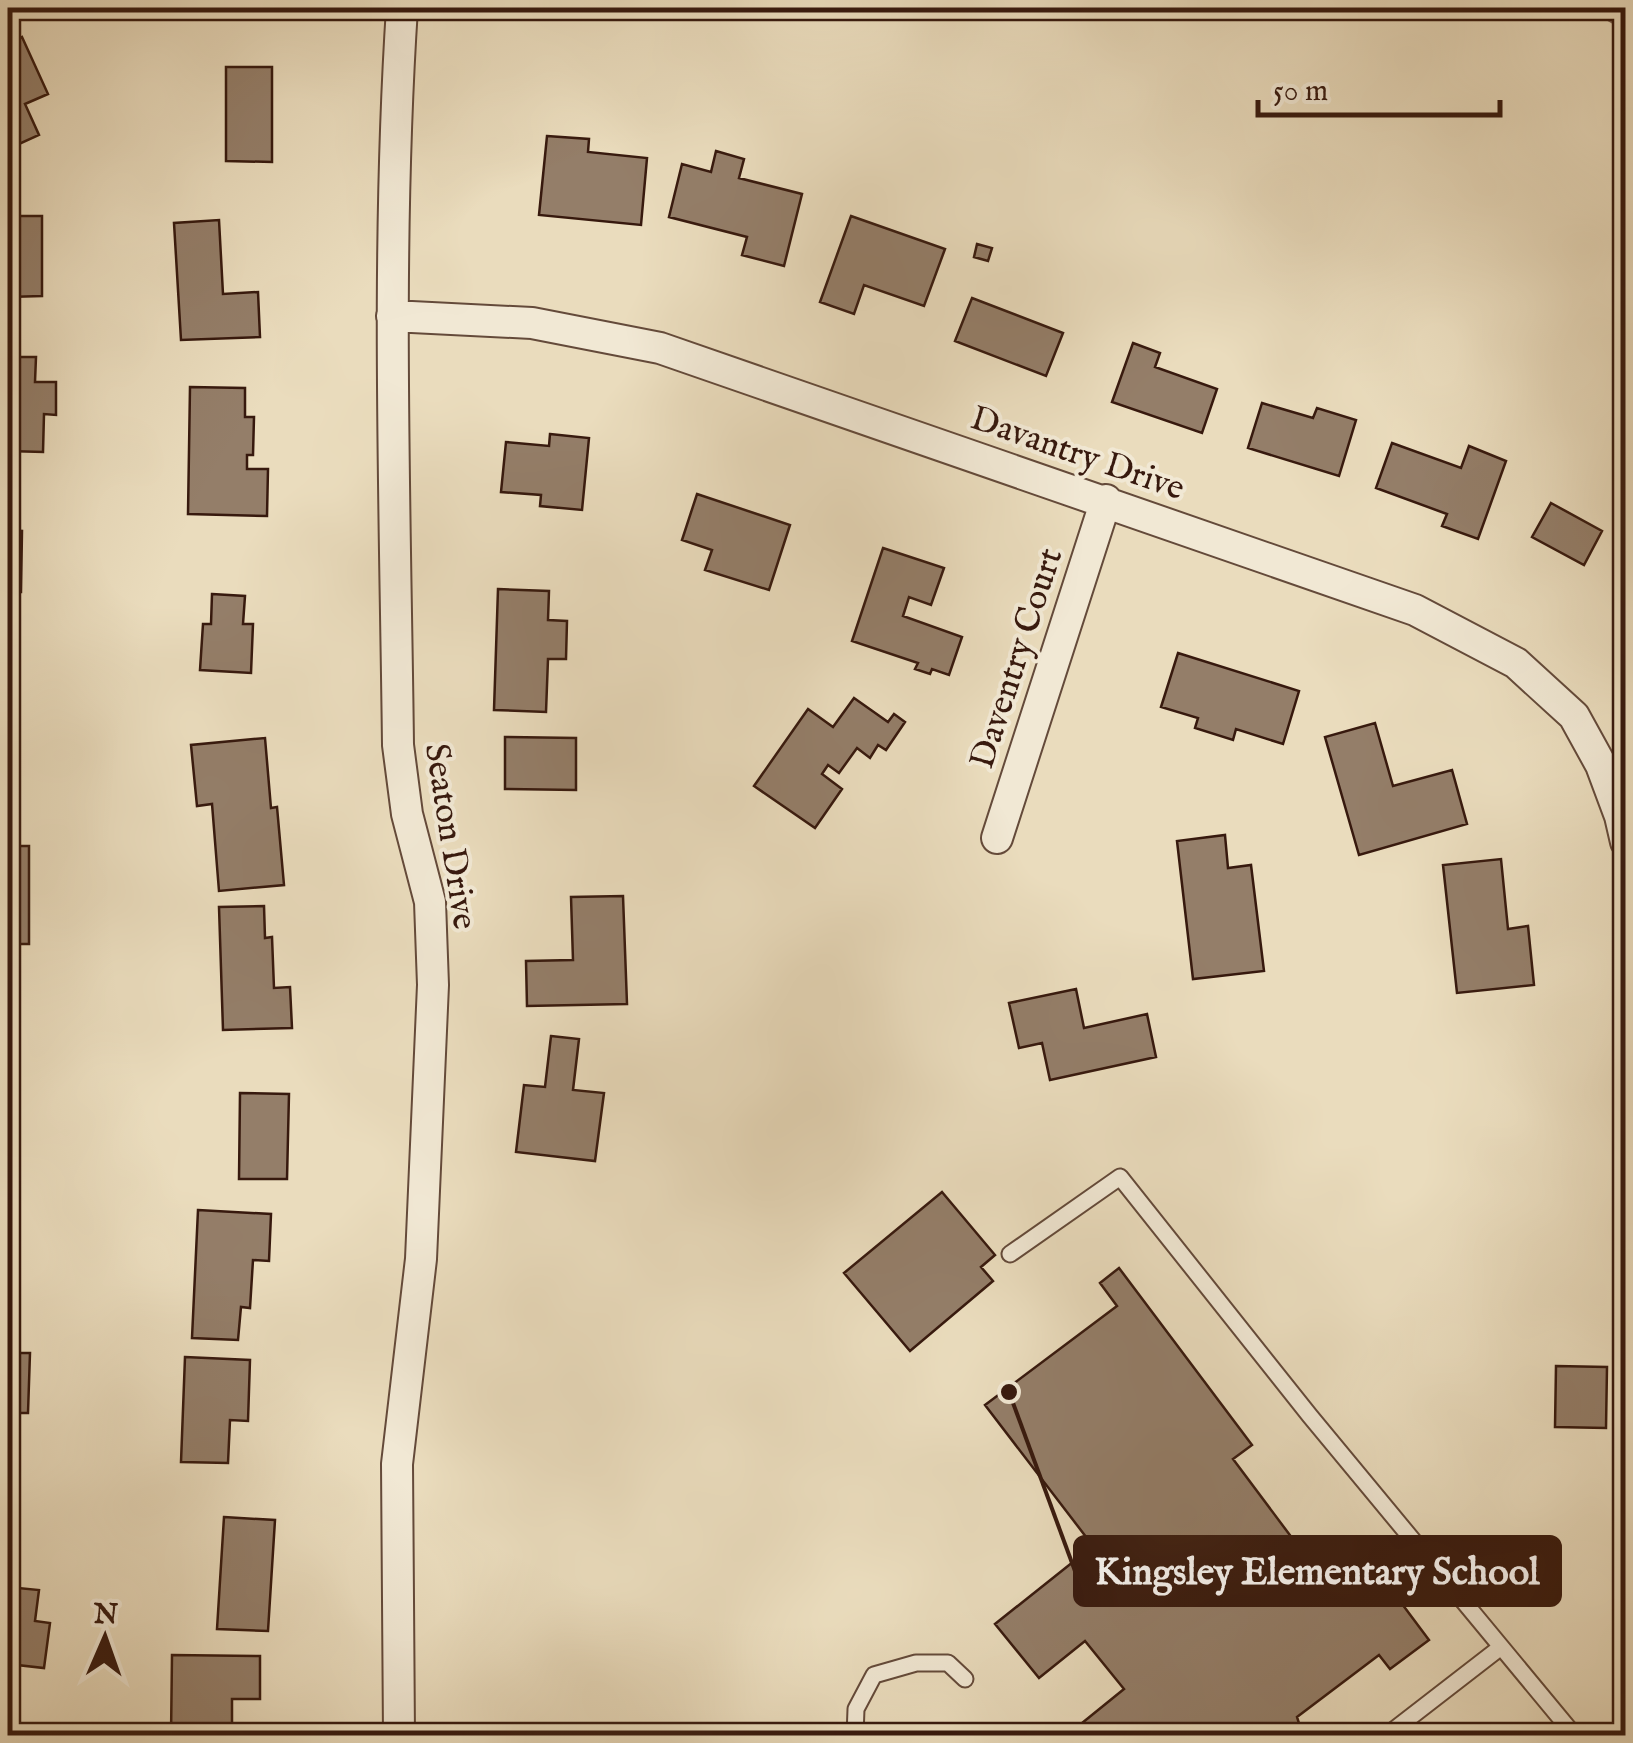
<svg xmlns="http://www.w3.org/2000/svg" width="1633" height="1743" font-family="'IM FELL English',serif">
<style>
.lines{fill:none;stroke-linecap:round;stroke-linejoin:round}
.stream{stroke:#7e6654;stroke-width:10}
.building{fill:#947e69;stroke:#37190e;stroke-width:2.5}
.service-casing{stroke:#644a3a;stroke-width:19}
.minor-casing{stroke:#644a3a;stroke-width:34}
.service{stroke:#f1e8d4;stroke-width:15}
.minor{stroke:#f1e8d4;stroke-width:30}
.labels{text-anchor:middle;stroke-width:8;stroke-linejoin:round;paint-order:stroke}
.street-label{font-size:35px;fill:#37190e;stroke:#f1e8d4}
.leader{fill:none;stroke:#37190e;stroke-width:4}
.callout-dot{fill:#37190e;stroke:#f1e8d4;stroke-width:4}
.callout{fill:#37190e;stroke:#37190e;stroke-width:4}
.callout-label{font-size:38px;text-anchor:middle;font-weight:bold;fill:#fff}
</style>
<rect width="100%" height="100%" fill="#eadcbd"/>
<filter id="stains"><feTurbulence type="fractalNoise" baseFrequency=".002" numOctaves="4"/><feColorMatrix values="0 0 0 0 .2 0 0 0 0 .09 0 0 0 0 .02 0 0 0 .5 -.17"/></filter>
<radialGradient id="worn" r=".72"><stop offset=".6" stop-color="#630" stop-opacity="0"/><stop offset="1" stop-color="#630" stop-opacity=".3"/></radialGradient>
<g class="lines">
<path class="stream" d="M1595,8L1626,26"/>
</g>
<path class="building" d="M22,37L48,94L25,104L39,135L8,149V44Z
M226,67H272V162L226,161Z
M547,136L589,139L588,152L647,158L641,225L539,215Z
M716,151L744,159L739,178L802,194L784,266L742,255L747,237L669,217L682,164L711,172Z
M8,216H42V296L8,297Z
M851,216L945,249L924,306L864,285L854,314L820,302Z
M219,220L223,294L258,292L260,337L181,340L174,223Z
M977,244L992,248L988,261L974,257Z
M972,298L1063,333L1046,376L955,341Z
M1133,343L1160,353L1155,367L1217,389L1202,433L1112,402Z
M8,357H36L35,382H56V415L44,414L43,452L8,451Z
M190,387L245,388V417H254L253,455H247V469H268L267,516L188,514Z
M1262,403L1313,418L1317,408L1356,420L1339,476L1248,448Z
M550,434L589,438L582,510L540,506L541,495L501,492L506,442L549,446Z
M1392,443L1461,468L1469,446L1506,461L1478,539L1442,526L1447,514L1376,488Z
M697,494L790,525L769,590L705,570L712,550L682,540Z
M1551,503L1602,531L1584,565L1532,537Z
M8,530L22,531L21,592H10L9,631Z
M883,548L944,568L931,605L909,597L903,616L962,637L949,675L932,669L930,674L915,669L918,663L852,641Z
M498,589L549,591L548,620L567,621L566,659H548L546,712L494,710Z
M212,594L245,596L243,624H253L251,673L200,670L203,624H211Z
M1178,653L1299,691L1283,744L1236,729L1233,740L1195,728L1198,718L1161,707Z
M8,686L12,687L8,767Z
M854,698L888,722L894,714L905,722L886,750L878,745L870,758L857,748L839,773L828,765L822,774L842,789L815,828L754,786L808,709L833,727Z
M1375,723L1393,786L1452,770L1467,824L1359,855L1325,737Z
M505,737L576,738V790L505,789Z
M265,738L271,808L277,807L284,885L219,891L212,804L197,806L191,745Z
M1225,835L1228,868L1251,865L1264,971L1193,979L1177,841Z
M8,846H29V944H8Z
M1501,859L1508,929L1528,926L1534,985L1457,993L1443,865Z
M623,896L627,1004L527,1006L526,961L573,960L571,897Z
M264,906L265,938L272,937L274,988L290,987L292,1028L223,1030L219,907Z
M1076,989L1084,1028L1147,1014L1156,1057L1050,1080L1042,1043L1019,1048L1009,1003Z
M551,1036L579,1039L573,1090L604,1093L595,1161L516,1152L524,1085L545,1087Z
M240,1093L289,1094L287,1179H239Z
M942,1192L995,1255L981,1267L993,1281L910,1351L844,1273Z
M198,1210L271,1214L269,1261L253,1260L250,1308L241,1307L238,1340L192,1338Z
M1119,1268L1252,1445L1233,1459L1313,1566L1352,1537L1429,1640L1390,1669L1379,1655L1297,1717L1303,1736H1066L1124,1689L1085,1641L1039,1678L995,1624L1093,1546L985,1405L1117,1306L1100,1283Z
M8,1353H30L28,1413H8Z
M185,1357L250,1360L248,1421L230,1420L228,1463L181,1462Z
M1556,1366L1607,1367L1606,1428L1555,1427Z
M224,1517L275,1520L268,1631L217,1629Z
M8,1587L39,1590L35,1621L50,1623L44,1668L8,1664V1669Z
M172,1655L260,1656V1699H232V1736H171Z"/>
<g class="lines">
<g class="service-casing">
<path id="service" d="M1010,1254L1120,1177L1310,1416L1575,1736
M855,1736L856,1709L874,1675L916,1663H948L965,1679
M1386,1736L1501,1647"/>
</g>
<g class="minor-casing">
<path id="minor" d="M392,316L532,323L660,348L1415,610L1516,663L1574,716L1601,765L1620,816L1626,842
M997,838L1106,500
M399,1736L397,1464L421,1259L433,985L430,902L407,814L398,745C395,499 386,253 402,8"/>
</g>
<use href="#service" class="service"/>
<use href="#minor" class="minor"/>
</g>
<g class="labels">
<g class="street-label">
<text transform="translate(1078 452) rotate(19)" y="12">Davantry Drive</text>
<text transform="translate(1015 658) rotate(-72)" y="12">Daventry Court</text>
<text transform="translate(452 836) rotate(81)" y="12">Seaton Drive</text>
</g>
</g>
<path class="leader" d="M1009 1392L1075 1571"/>
<circle class="callout-dot" cx="1009" cy="1392" r="10"/>
<rect class="callout" x="1075" y="1537" width="485" height="68" rx="10"/>
<g class="callout-label">
<text x="1317" y="1584">Kingsley Elementary School</text>
</g>
<rect width="1633" height="1743" fill="none" stroke="#eadcbd" stroke-width="40"/>
<rect x="10" y="10" width="1613" height="1723" fill="none" stroke="#37190e" stroke-width="5"/>
<rect x="20" y="20" width="1593" height="1703" fill="none" stroke="#37190e" stroke-width="2.5"/>
<g transform="translate(105 1638) rotate(2)" stroke="#f1e8d4" stroke-width="8" paint-order="stroke">
<path d="M0-8L18 38L0 25L-18 38Z" fill="#37190e"/>
<text y="-15" font-size="28" font-weight="bold" text-anchor="middle" fill="#37190e">N</text>
</g>
<path d="M1258 100v15h242v-15" fill="none" stroke="#37190e" stroke-width="5"/>
<text x="1273" y="100" font-size="30" fill="#37190e" stroke="#f1e8d4" stroke-width="8" paint-order="stroke">50 m</text>
<rect width="100%" height="100%" filter="url(#stains)"/>
<rect width="100%" height="100%" fill="url(#worn)"/>
</svg>
